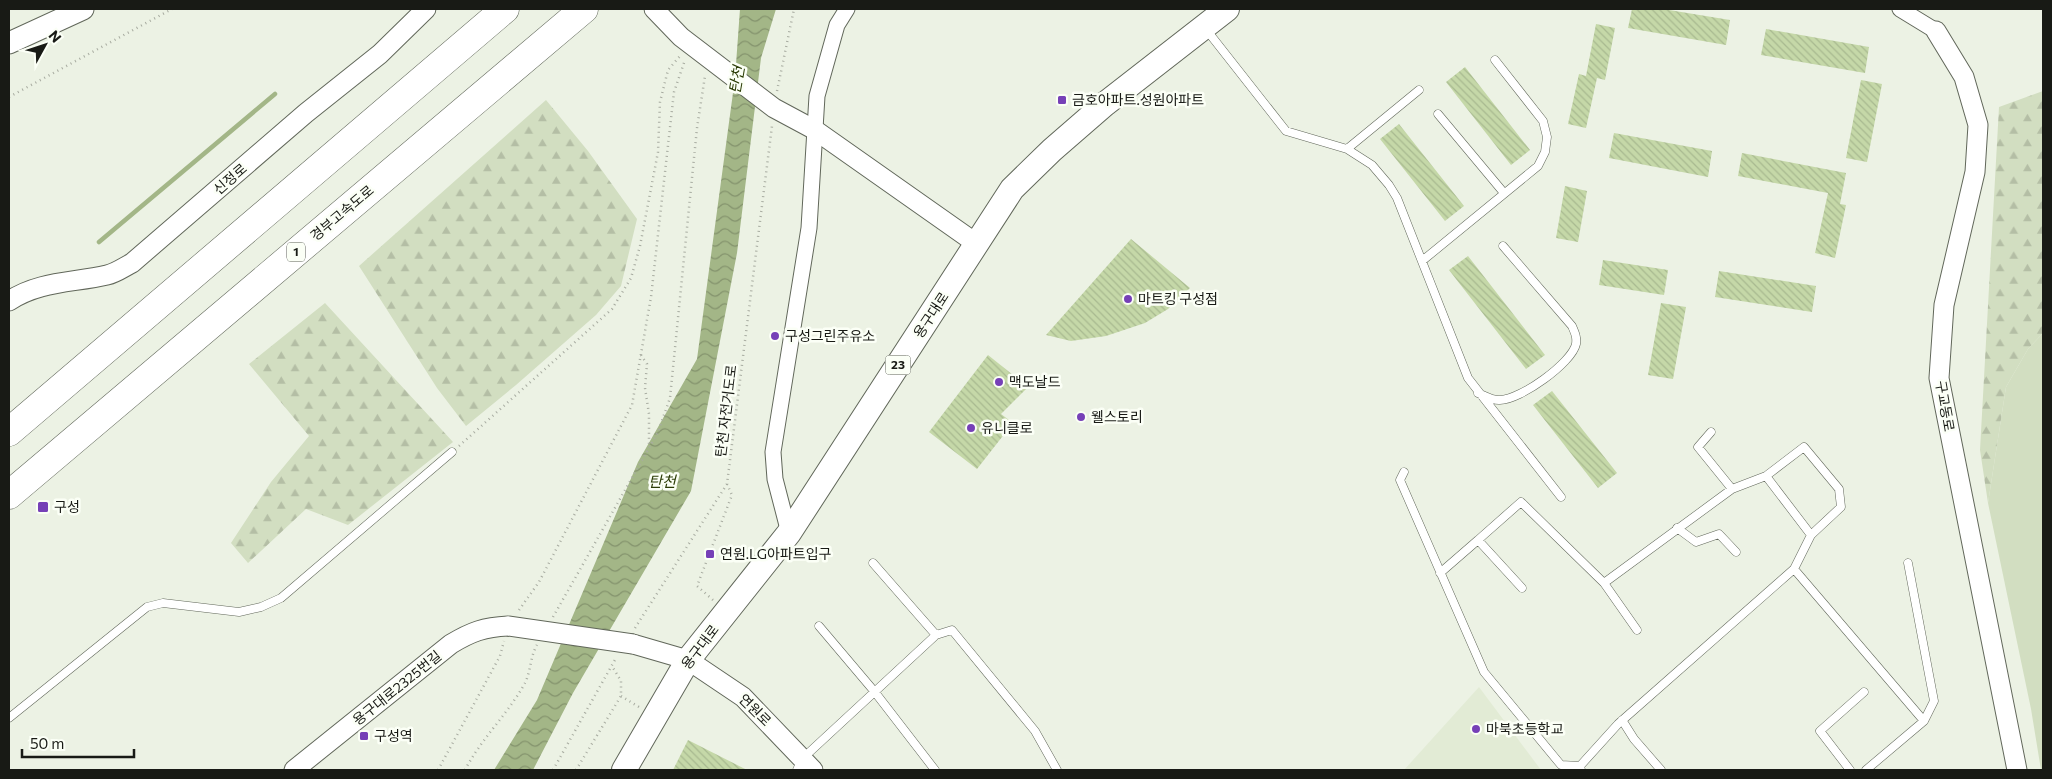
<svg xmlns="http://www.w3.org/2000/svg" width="2052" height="779" font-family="Commissioner,'Noto Sans KR',sans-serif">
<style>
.built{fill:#e2ebd5}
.green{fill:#d2dec1}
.forest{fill:url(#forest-firs)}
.water{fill:url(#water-waves)}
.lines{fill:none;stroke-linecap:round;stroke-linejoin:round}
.stream{stroke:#a3b687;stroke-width:4.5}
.building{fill:url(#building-back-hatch)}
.service-casing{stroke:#61675a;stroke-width:9}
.minor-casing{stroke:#61675a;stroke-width:17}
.tertiary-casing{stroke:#61675a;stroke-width:21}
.secondary-casing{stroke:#61675a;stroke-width:23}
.primary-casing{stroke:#61675a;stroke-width:26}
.motorway-casing{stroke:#61675a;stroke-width:29}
.path{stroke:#a8aca1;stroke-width:2.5;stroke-dasharray:1 4;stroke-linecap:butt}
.service{stroke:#fff;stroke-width:8}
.minor{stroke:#fff;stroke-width:15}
.tertiary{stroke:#fff;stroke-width:19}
.secondary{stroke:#fff;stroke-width:21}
.primary{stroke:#fff;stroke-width:24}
.motorway{stroke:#fff;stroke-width:28}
.tertiary-bridge-casing{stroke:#61675a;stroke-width:21;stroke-linecap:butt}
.tertiary-bridge{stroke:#fff;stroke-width:19}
.poi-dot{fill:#7640b7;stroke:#fbfff6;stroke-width:2}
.labels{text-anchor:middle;stroke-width:5;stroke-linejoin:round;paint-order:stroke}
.shield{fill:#fbfff6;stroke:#5c5f58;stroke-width:1}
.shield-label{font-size:12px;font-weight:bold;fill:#181a15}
.poi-label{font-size:14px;fill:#181a15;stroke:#fbfff6;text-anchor:start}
.street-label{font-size:14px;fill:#181a15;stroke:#fbfff6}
.water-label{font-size:15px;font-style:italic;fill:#2b3c06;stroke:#fbfff6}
</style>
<defs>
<pattern id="forest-firs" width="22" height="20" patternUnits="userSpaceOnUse" patternTransform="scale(1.25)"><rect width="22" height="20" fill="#d2dec1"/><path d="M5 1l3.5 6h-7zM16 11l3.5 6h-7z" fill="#b4bea5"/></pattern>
<pattern id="water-waves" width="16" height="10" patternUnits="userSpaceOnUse" patternTransform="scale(1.25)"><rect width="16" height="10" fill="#a3b687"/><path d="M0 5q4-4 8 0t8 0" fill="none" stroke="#84936d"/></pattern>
<pattern id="building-back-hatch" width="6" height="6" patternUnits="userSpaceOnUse" patternTransform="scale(1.25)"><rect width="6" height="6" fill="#c5d8a8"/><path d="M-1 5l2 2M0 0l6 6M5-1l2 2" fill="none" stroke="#a8b990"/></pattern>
</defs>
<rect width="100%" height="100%" fill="#ecf2e4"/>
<path class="built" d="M1479,687L1541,770H1404Z"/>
<path class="green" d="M2043,333V770H2041L2031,709L1988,503L2006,387L2028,349Z"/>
<path class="forest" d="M2043,91V333L2028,349L2006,387L1988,503L1980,450L1999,107Z
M546,100L588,151L637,219L621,286L596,315L516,385L466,426L437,388L359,266Z
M325,303L453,442L348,525L306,509L248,563L231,543L271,482L309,436L249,364Z"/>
<path class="water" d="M740,9H776L761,58L737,253L691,491L573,693L533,770H494L537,700L638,462L697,359L735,78Z"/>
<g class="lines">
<path class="stream" d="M99,242L275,94"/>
</g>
<path class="building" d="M1632,9H1663L1730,20L1726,45L1628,28Z
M1596,24L1615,28L1605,80L1597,78L1586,128L1568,124L1579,74L1586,76Z
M1766,29L1869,47L1865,73L1761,55Z
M1465,67L1530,150L1511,165L1446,82Z
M1861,80L1882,84L1867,162L1846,158Z
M1399,124L1464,206L1445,221L1380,139Z
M1614,133L1712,151L1708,177L1609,158Z
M1742,153L1846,173L1840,204L1846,205L1835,258L1815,253L1828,193L1738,176Z
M1565,186L1587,191L1578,242L1556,238Z
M1131,239L1190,288L1168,309L1145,323L1106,336L1071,341L1046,335Z
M1468,256L1545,355L1526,369L1449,270Z
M1603,260L1668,270L1664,295L1599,285Z
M1719,271L1816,286L1812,312L1715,297Z
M1661,303L1686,307L1673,379L1648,375Z
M988,355L1028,387L1001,414L1013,423L977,469L929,432Z
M1552,391L1617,473L1598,488L1533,405Z
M688,740L747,770H673Z"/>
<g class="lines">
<g class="service-casing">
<path id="service" d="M1205,28L1286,131L1347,149L1372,165L1389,185L1397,198L1468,378L1561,497
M1438,114L1504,193
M1347,149L1419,90
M1422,261L1538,166L1545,152L1547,137L1543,121L1495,60
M1478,393C1485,396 1494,401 1500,400C1520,400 1572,363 1576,344C1577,337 1575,333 1572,326L1503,246
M1404,472L1400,480L1484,672L1561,765L1580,766
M1766,476L1804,447L1839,489L1841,507L1811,535
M1677,528L1696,542L1719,534L1736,552
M1478,540L1521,502L1604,583L1732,489
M873,563L936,635
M1794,569L1924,721
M1440,573L1478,540L1522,588
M1604,583L1637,630
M819,626L874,691L935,770
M9,718L147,607L163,603L239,612L261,607L281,598L452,452
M1622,720L1634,739L1661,770
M797,770L802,759L936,635L952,630L1035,731L1057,770
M1581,770L1580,766L1618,724L1794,569L1811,535L1766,476L1732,489L1698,447L1711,432
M1850,770L1820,731L1864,692
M1866,770L1924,721L1934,701L1908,563"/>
</g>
<g class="minor-casing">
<path id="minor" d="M1900,9L1936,31
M789,533L775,479L773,452L809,228L817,96L837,25L847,9"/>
</g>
<g class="tertiary-casing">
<path id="tertiary" d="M654,9L681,37L774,108L815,130L977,244
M1936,31L1964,77L1978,125L1975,172L1944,305L1939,378L2017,770
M9,301C39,281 73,283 107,275C116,273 124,267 132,263L306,113L380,54L426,9
M633,644L688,660L743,697L813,770
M294,770L451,644C471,632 484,627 508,626"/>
</g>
<g class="secondary-casing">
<path id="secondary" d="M9,43L83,9"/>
</g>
<g class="primary-casing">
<path id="primary" d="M624,770L688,660L789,533L1012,189L1052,150L1105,104L1227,9"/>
</g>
<g class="motorway-casing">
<path id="motorway" d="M9,432L505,9
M9,495L584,9"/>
</g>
<path class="path" d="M777,91L794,9
M9,97L172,9
M641,355L647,364L645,388L649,414V446
M459,446L612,309L631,278L640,246L658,152L660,102L668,70L680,56
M713,600L697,586L732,495L727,484
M519,610L539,582L632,405L651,297L674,92L685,60
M553,617L658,432L670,398L697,128L705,76
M635,628L727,484L772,126
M621,696L639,707
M438,770L500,656L504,641
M465,770C481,739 508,714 525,683C531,671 530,657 537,645
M553,770L616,658
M576,770L621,696V681L612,666"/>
<use href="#service" class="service"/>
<use href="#minor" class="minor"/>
<use href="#tertiary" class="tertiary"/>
<use href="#secondary" class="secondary"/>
<use href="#primary" class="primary"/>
<use href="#motorway" class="motorway"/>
<g class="tertiary-bridge-casing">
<path id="tertiary-bridge" d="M508,626L633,644"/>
</g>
<use href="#tertiary-bridge" class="tertiary-bridge"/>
</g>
<g class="poi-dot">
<rect x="1057" y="95" width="10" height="10" rx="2.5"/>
<circle cx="1128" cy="299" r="5"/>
<circle cx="775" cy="336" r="5"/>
<circle cx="999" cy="382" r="5"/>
<circle cx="1081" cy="417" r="5"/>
<circle cx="971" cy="428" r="5"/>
<rect x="37" y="501" width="12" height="12" rx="2.5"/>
<rect x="705" y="549" width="10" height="10" rx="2.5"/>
<circle cx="1476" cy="729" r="5"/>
<rect x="359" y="731" width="10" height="10" rx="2.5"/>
</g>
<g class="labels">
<g class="shield">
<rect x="287" y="242.5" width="18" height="19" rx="4"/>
<rect x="885.5" y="355.5" width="25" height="19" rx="4"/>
</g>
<g class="shield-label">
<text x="296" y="256">1</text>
<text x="898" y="369">23</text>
</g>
<g class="poi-label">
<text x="1072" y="105">금호아파트.성원아파트</text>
<text x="1138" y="304">마트킹 구성점</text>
<text x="785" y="341">구성그린주유소</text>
<text x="1009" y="387">맥도날드</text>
<text x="1091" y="422">웰스토리</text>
<text x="981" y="433">유니클로</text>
<text x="54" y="512">구성</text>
<text x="720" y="559">연원.LG아파트입구</text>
<text x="1486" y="734">마북초등학교</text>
<text x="374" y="741">구성역</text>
</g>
<g class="street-label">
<text transform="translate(230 179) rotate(-41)" y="5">신정로</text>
<text transform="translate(342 213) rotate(-40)" y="5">경부고속도로</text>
<text transform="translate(931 315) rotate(-57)" y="5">용구대로</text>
<text transform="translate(1945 406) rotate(80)" y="5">구교동로</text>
<text transform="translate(726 411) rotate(-83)" y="5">탄천 자전거도로</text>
<text transform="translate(700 647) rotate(-53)" y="5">용구대로</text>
<text transform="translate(397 688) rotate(-39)" y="5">용구대로2325번길</text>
<text transform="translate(755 710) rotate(45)" y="5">연원로</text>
</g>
<g class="water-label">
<text transform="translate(737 80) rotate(-80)" y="5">탄천</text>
<text x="662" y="487">탄천</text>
</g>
</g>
<rect width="2052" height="779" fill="none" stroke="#181a15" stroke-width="20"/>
<g transform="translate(45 45) rotate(50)" stroke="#fbfff6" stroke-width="4" paint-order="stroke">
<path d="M0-4L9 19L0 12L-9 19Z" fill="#181a15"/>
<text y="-8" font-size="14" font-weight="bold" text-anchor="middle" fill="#181a15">N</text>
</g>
<path d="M22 749v8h112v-8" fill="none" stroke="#181a15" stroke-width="2.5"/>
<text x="30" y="749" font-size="15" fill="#181a15" stroke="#fbfff6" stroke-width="4" paint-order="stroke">50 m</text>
</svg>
